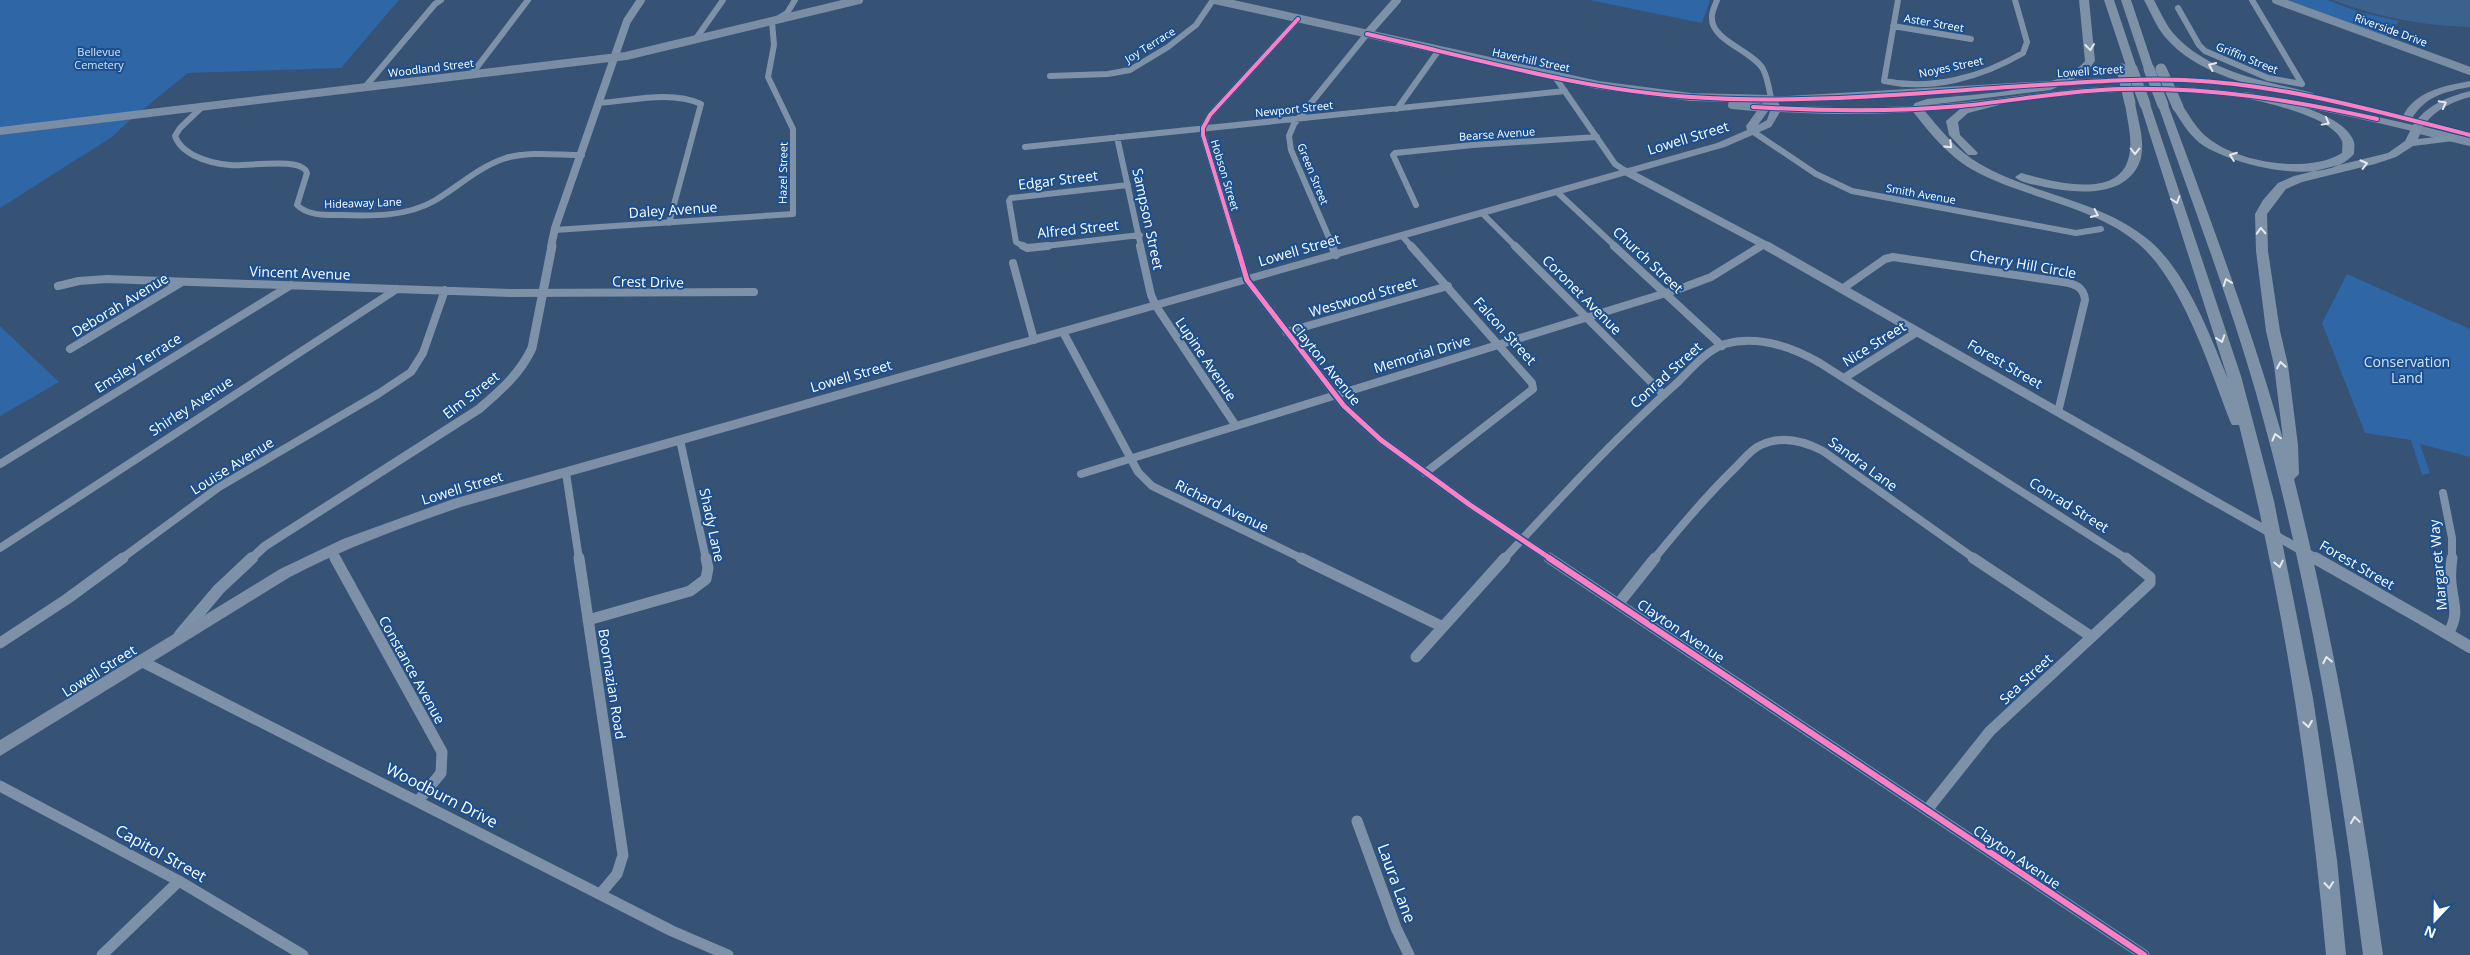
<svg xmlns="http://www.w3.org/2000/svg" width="2470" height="955" font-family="'Open Sans',sans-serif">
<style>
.green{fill:#2f66a5}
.water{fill:#3b618d}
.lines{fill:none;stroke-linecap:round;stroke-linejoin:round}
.minor-far2{stroke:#7d92a8;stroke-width:6}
.minor-far1{stroke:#7d92a8;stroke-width:8}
.minor{stroke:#7d92a8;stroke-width:11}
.tertiary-far2{stroke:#7d92a8;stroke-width:8}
.tertiary-far1{stroke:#7d92a8;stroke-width:9}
.tertiary{stroke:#7d92a8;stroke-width:12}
.secondary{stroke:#798da4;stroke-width:8}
.primary{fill:#7d8ea7;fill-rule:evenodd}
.motorway{fill:#7e92a7;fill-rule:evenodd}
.tertiary-bridge-far1{stroke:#7d92a8;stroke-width:9}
.tertiary-bridge{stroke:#7d92a8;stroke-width:12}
.motorway-bridge{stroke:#7e92a7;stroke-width:11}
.cycleway-far2-casing{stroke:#1b4f8f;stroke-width:6}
.cycleway-far1-casing{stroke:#1b4f8f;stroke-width:8}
.cycleway-casing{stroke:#1b4f8f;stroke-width:9}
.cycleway-far2{stroke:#ff80c0;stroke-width:4}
.cycleway-far1{stroke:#ff80c0;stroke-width:5}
.cycleway{stroke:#ff80c0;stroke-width:6}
.oneway{stroke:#e5e9ed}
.oneway2{stroke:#e5e8ed}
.labels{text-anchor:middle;stroke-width:4;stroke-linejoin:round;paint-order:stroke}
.far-street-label{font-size:11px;fill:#fff;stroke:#1b4f8f}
.far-park-label{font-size:11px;fill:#cfe3fa;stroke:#1b4f8f}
.street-label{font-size:14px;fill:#fff;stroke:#1b4f8f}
.park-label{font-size:14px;fill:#cfe3fa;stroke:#1b4f8f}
.near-street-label{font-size:16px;fill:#fff;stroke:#1b4f8f}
</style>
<rect width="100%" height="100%" fill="#365274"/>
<path class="green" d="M0,0H399L341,68L188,73L141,111L0,127Z
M1589,0H1710L1702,23Z
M2288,0H2327L2359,12L2399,21L2387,37Z
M132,118L112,137L0,208V135Z
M2347,274L2470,329V457L2420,444L2430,473L2422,475L2411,440L2365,433L2322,323Z
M0,326L59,382L0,416Z"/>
<path class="water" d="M2333,0H2470V27C2424,26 2376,17 2333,0Z"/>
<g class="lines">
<path class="minor-far2" d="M1717,0C1715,6 1711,12 1712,19C1712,40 1752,51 1763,69C1768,79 1769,88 1771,99
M1898,0L1884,81C1932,91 1982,77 2023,53L2027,42L2015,0
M2252,0L2302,84
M2178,8L2199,45L2205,51L2268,78L2302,84
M1893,26L1971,39
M695,40L723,0
M471,75L528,0
M1050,76L1108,74L1130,70L1168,47L1196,25L1213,0
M1555,77L1615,164L1627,172
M365,87L435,4L441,0
M599,103C630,101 671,90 701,104L669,223
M203,106L180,128L175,136C178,145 185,150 193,155C205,161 217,164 230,165C247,167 302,156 307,173L297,205C308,216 326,215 340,215C372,216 406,217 434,201C458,187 478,167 506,158C530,151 557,155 582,155
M1397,109L1439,50
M1752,131L1816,174L1852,191L2076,233L2101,229
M1117,137L1141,247
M1025,147L1565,91
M1557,192L1616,247
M1416,205L1393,155L1395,153L1473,145L1597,137
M1482,213L1516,247
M555,230L793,214V129L768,77L774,45L772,22L787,13L795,0
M1402,236L1412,247
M1025,247L1016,242L1009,201L1011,198L1128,185
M1037,247L1140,235
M1237,247L1203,135V128L1210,115L1298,19
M1333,247L1291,150L1289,136L1294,124L1367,34
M1759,247L1764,244"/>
<path class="minor-far1" d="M1023,246L1027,248L1048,246
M1140,246L1151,295L1156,306L1236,426
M1237,246L1247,280L1344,406L1381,440L1470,505L1551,559
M1332,246L1336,255
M1411,246L1532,383L1533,389L1425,473
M1515,246L1664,395
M1614,246L1722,346
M1013,263L1034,340
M58,286L79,281L107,279L511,293L754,292
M1842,289L1885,259L1893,257L2063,282C2075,284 2084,287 2085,300L2058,412
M1063,332L1138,472L1152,486L1303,559
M1286,332L1448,286
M70,349L182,282
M1844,378L1917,332
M680,440L706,559
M0,464L291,285
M566,473L579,559
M1081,474L1682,288L1711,277L1761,246
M2443,493L2452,538V559
M0,548L397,289
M331,550L336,559
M121,559L219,487L378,394L411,372L423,353L445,290
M1504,559C1560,498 1616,437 1678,382C1691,369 1707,350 1725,344C1757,335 1792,347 1820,363L2127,559
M1654,559C1680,527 1706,496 1735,468C1743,460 1751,449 1761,445C1782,435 1804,441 1823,451L1975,559"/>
<path class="minor" d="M335,558L442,752L441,773L418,801
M579,558L623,855L617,874L601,893
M1301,558L1443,627
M1549,558L2144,955
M1973,558L2092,637
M1619,603L1655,558
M588,620L690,591L706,579L708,568L706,558
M2448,634C2460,613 2453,605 2451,583C2450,575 2451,566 2452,558
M0,643L67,599L123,558
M1416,657L1505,558
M143,662L672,931L728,955
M0,786L179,881L303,955
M1927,810L1990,731L2150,583V577L2126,558
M1357,821L1396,928L1409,955
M102,955L179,881"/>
<path class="tertiary-far2" d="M1367,34L1397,0
M1627,172L1769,247
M551,247L555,228L627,21L641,0"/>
<path class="tertiary-far1" d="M1767,246L2209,498
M251,559L265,546L479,409C500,391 520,374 532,348L552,246"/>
<path class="tertiary" d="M2424,620L2470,647
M180,635L219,589L252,558"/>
<path class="secondary" d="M1215,0L1598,85L1691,97L1771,99
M2276,0L2470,71
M1732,105L1765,108
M2416,129L2470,142
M0,131L626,56L859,0"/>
<path class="primary" d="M2102,78L2107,81L2105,83L1831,101L1778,102L1780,106H1791C1849,108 1907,108 1965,102C2017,97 2070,87 2123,86C2222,84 2318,102 2413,125C2427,105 2447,97 2470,91V97C2455,101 2441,107 2430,118C2425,123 2422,130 2416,132C2319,108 2221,88 2120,92C2060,94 2000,105 1939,110C1886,115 1833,115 1780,112L1771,127L1725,147L461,507C403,527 345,548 290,577L0,756V740L280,569L343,539L453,499L1717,143L1747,130L1746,126L1767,97ZM1768,111H1770L1767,120L1758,125Z
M2470,81V87C2444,92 2425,96 2411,120L2407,121L2402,118C2414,91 2444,86 2470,81Z"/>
<path class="motorway" d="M2079,0H2089L2095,61L2086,73L2051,90L1929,105L1923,109C1940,129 1957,151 1980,164C2033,195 2102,200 2150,241C2187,273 2210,335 2228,379L2140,104L2145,101L2150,104L2241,376L2274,501L2313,698L2337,860L2346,955H2326C2310,777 2283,599 2239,425H2232L2230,421C2210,369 2183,284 2141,246C2097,206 2025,199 1973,170C1948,156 1928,131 1911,109L1915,103L1927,99C1969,94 2059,93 2085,61Z
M2104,0H2114L2137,69L2136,71L2132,72L2127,69Z
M2121,0H2131L2154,69L2153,71L2149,72L2144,69Z
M2144,0H2154C2160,11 2165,23 2173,33C2208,73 2265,81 2313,93L2314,95L2309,98C2260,87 2200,78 2165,37C2156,26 2151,13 2144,0Z
M2246,92C2272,98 2345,112 2354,142C2355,145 2354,151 2354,154C2325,188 2236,166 2204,146C2190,137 2181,121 2172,107L2174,105H2182C2190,116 2196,129 2208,138C2239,163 2308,174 2342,153C2342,149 2343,144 2342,141C2331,116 2266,103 2242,97V93Z
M1995,100L1999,101V105L1968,113L1958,122L1960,135L1978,153L1976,155H1968L1949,135L1946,121L1960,109Z
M2130,100L2135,103C2138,121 2146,143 2140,161C2126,200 2072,193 2040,186C2032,184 2021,183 2015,177L2021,173C2050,181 2116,200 2128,160C2134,142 2127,121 2125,103Z
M2163,102L2168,105C2209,216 2251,326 2283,439L2274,365L2266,331L2256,251L2255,214L2263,200L2278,183L2294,176L2388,153L2405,141L2412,127H2420L2422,129L2418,139L2453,135L2459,138L2453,141L2413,146L2396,157L2375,164L2302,182L2286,189L2267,214L2268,251L2280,331L2288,365L2298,445L2299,474L2294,479C2333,636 2361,795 2383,955H2363C2339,765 2308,577 2256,393C2228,295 2191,201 2158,105Z"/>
<path class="tertiary-bridge-far1" d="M2209,498L2317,559"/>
<path class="tertiary-bridge" d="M2315,558L2424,620"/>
<path class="motorway-bridge" d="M2122,69L2130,103
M2132,69L2145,104
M2149,69L2163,105
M2161,69L2178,107"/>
<g class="cycleway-far2-casing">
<path id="cycleway-far2" d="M1367,34C1474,58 1582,90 1691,97C1807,105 1924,92 2039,85C2087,82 2136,78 2184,80C2282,84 2376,111 2470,135
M1753,107C1822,111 1892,112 1961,106C2015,101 2068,90 2122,89C2209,87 2293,100 2377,119
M1237,247L1203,135V128L1210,115L1298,19"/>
</g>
<g class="cycleway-far1-casing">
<path id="cycleway-far1" d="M1237,246L1247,280L1344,406L1381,440L1470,505L1551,559"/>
</g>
<g class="cycleway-casing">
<path id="cycleway" d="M1549,558L2144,955"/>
</g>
<use href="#cycleway-far2" class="cycleway-far2"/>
<use href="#cycleway-far1" class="cycleway-far1"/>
<use href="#cycleway" class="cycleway"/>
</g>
<defs><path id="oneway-chevron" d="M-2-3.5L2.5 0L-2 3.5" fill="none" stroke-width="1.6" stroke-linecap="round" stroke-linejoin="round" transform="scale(1.25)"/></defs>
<g class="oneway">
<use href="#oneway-chevron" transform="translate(2090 47) rotate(83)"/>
<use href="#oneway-chevron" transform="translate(2212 66) rotate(-155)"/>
<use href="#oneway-chevron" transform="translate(2326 122) rotate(29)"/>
<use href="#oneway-chevron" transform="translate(1949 145) rotate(44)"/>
<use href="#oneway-chevron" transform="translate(2135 151) rotate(90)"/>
<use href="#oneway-chevron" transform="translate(2233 156) rotate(-160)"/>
<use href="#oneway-chevron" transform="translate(2364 164) rotate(-14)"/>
<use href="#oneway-chevron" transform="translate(2176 200) rotate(72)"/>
<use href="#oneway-chevron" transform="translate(2095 214) rotate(25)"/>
<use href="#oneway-chevron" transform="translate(2261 231) rotate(-92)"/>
<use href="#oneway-chevron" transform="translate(2227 282) rotate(-110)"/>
<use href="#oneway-chevron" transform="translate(2221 339) rotate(71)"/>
<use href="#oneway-chevron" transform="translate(2281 365) rotate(-99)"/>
<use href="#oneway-chevron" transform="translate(2276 437) rotate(-105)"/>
<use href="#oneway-chevron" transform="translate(2279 564) rotate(78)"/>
<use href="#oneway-chevron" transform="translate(2327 660) rotate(-101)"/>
<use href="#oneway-chevron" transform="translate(2308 724) rotate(81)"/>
<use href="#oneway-chevron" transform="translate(2355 820) rotate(-98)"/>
<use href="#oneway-chevron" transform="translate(2329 885) rotate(84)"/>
</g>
<use class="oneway2" href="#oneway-chevron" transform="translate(2443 104) rotate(-28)"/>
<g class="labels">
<g class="far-street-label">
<text transform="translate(1934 23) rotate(10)" y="4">Aster Street</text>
<text transform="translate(2391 30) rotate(20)" y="4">Riverside Drive</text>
<text transform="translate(1150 45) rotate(-32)" y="4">Joy Terrace</text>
<text transform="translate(2247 58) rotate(22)" y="4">Griffin Street</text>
<text transform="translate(1531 60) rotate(12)" y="4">Haverhill Street</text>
<text transform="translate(1951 67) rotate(-12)" y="4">Noyes Street</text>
<text transform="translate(431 68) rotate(-7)" y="4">Woodland Street</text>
<text transform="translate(2090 71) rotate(-4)" y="4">Lowell Street</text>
<text transform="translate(1294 109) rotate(-6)" y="4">Newport Street</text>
<text transform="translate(1497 134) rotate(-4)" y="4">Bearse Avenue</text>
<text transform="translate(783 173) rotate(-89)" y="4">Hazel Street</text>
<text transform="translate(1313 174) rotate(68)" y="4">Green Street</text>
<text transform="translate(1225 175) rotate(73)" y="4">Hobson Street</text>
<text transform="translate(1921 194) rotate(10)" y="4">Smith Avenue</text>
<text transform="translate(363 203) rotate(-2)" y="4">Hideaway Lane</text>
</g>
<g class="far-park-label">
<text x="99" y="56">Bellevue<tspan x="99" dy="13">Cemetery</tspan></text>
</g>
<g class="street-label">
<text transform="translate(1688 138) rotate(-17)" y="5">Lowell Street</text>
<text transform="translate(1058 180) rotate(-7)" y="5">Edgar Street</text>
<text transform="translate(673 210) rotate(-4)" y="5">Daley Avenue</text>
<text transform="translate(1148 219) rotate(78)" y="5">Sampson Street</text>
<text transform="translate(1078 229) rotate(-6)" y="5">Alfred Street</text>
<text transform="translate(1299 250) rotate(-16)" y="5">Lowell Street</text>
<text transform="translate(1648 260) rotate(43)" y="5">Church Street</text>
<text transform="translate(2023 264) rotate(10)" y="5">Cherry Hill Circle</text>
<text transform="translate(300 273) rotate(2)" y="5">Vincent Avenue</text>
<text transform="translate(648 282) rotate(1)" y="5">Crest Drive</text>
<text transform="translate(1582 295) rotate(45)" y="5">Coronet Avenue</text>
<text transform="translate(1363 297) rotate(-16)" y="5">Westwood Street</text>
<text transform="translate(120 305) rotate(-31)" y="5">Deborah Avenue</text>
<text transform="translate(1505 331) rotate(48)" y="5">Falcon Street</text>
<text transform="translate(1874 344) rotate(-32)" y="5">Nice Street</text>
<text transform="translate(1422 354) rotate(-17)" y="5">Memorial Drive</text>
<text transform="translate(1206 359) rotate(56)" y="5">Lupine Avenue</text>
<text transform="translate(138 363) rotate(-32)" y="5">Emsley Terrace</text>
<text transform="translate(1326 364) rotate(51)" y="5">Clayton Avenue</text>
<text transform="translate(2005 364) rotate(30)" y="5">Forest Street</text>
<text transform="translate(1666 375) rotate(-42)" y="5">Conrad Street</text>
<text transform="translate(851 376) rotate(-16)" y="5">Lowell Street</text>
<text transform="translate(471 395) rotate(-38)" y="5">Elm Street</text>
<text transform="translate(191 406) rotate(-33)" y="5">Shirley Avenue</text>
<text transform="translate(1863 464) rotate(36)" y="5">Sandra Lane</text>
<text transform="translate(232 466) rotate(-32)" y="5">Louise Avenue</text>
<text transform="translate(462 488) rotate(-17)" y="5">Lowell Street</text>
<text transform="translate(2069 505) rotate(32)" y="5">Conrad Street</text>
<text transform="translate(1222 506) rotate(26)" y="5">Richard Avenue</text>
<text transform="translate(712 525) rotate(78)" y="5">Shady Lane</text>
<text transform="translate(2357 565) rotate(30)" y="5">Forest Street</text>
<text transform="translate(2438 565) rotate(-95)" y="5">Margaret Way</text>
<text transform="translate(1681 631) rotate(34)" y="5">Clayton Avenue</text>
<text transform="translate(412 670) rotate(61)" y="5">Constance Avenue</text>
<text transform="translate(99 671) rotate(-32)" y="5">Lowell Street</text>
<text transform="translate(2026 679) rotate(-43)" y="5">Sea Street</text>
<text transform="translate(612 684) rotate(81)" y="5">Boornazian Road</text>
<text transform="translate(2017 857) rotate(34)" y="5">Clayton Avenue</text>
</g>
<g class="park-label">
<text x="2407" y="367">Conservation<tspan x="2407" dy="16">Land</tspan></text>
</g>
<g class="near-street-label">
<text transform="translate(442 795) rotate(27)" y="6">Woodburn Drive</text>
<text transform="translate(161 853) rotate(29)" y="6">Capitol Street</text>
<text transform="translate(1397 883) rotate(70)" y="6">Laura Lane</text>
</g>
</g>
<g transform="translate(2435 920) rotate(202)" stroke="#1b4f8f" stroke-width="4" paint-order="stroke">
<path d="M0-4L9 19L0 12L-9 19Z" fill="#ffffff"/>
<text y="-8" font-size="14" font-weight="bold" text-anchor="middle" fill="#ffffff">N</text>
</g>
</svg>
